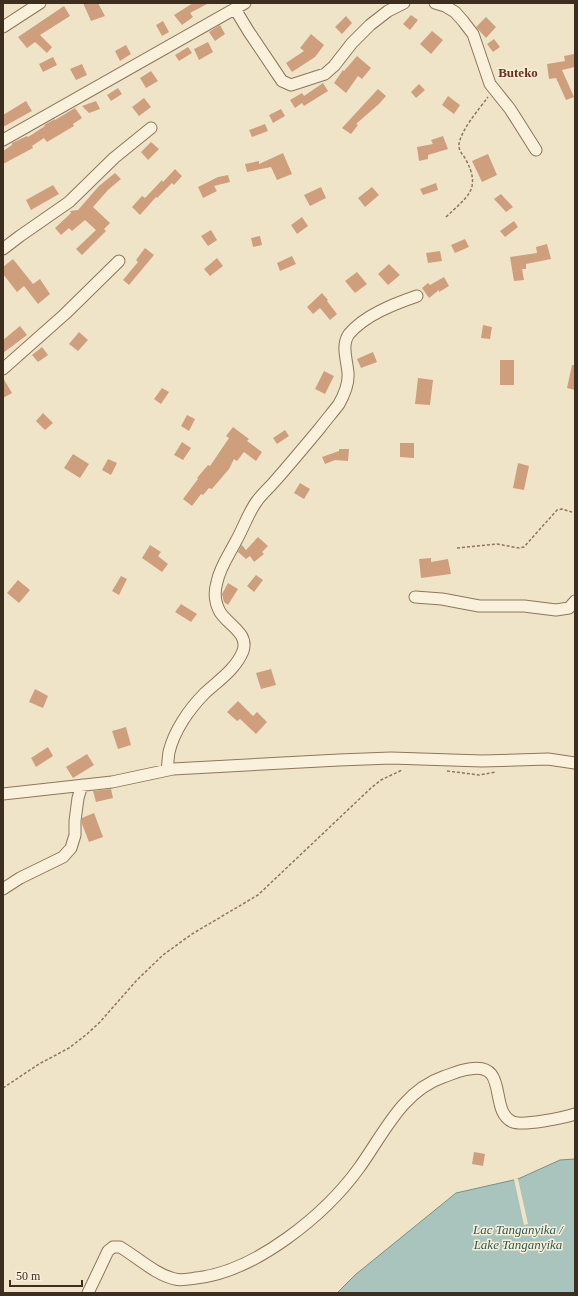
<svg xmlns="http://www.w3.org/2000/svg" width="578" height="1296" font-family="Georgia,serif">
<style>
.water{fill:#a9c4bc;stroke:#6f938a}
.pier{fill:#f0e4c8}
.building{fill:#cf9f7d}
.lines{fill:none;stroke-linecap:round;stroke-linejoin:round}
.minor-casing{stroke:#8d765c;stroke-width:13}
.path{stroke:#8d765c;stroke-width:1.5;stroke-dasharray:3 2;stroke-linecap:butt}
.minor{stroke:#faf1dc;stroke-width:11}
.labels{text-anchor:middle;stroke-width:3;stroke-linejoin:round;paint-order:stroke}
.neighbourhood-label{font-size:13px;font-weight:bold;fill:#6b2e1e;stroke:#f7eed8}
.water-label{font-size:13px;font-style:italic;fill:#2f5d5a;stroke:#f7eed8}
</style>
<rect width="100%" height="100%" fill="#f0e4c8"/>
<path class="water" d="M575,1159V1293H337L355,1275L456,1193L518,1179L560,1160Z"/>
<path class="pier" d="M514,1179H518L528,1224L524,1225Z"/>
<path class="building" d="M83,3H98L105,16L91,21Z
M193,3H209L190,13L193,17L182,25L174,15Z
M64,6L70,16L40,35L52,47L47,53L35,42L27,48L18,37Z
M411,15L418,20L410,30L403,24Z
M346,16L352,23L342,34L335,27Z
M486,17L496,27L486,38L476,27Z
M163,21L169,32L162,36L156,25Z
M220,25L225,34L215,41L209,32Z
M432,31L443,40L431,54L420,44Z
M311,34L324,45L315,57L292,72L286,63L304,51L300,48Z
M494,39L500,47L493,52L487,44Z
M208,42L213,52L199,60L194,49Z
M126,45L131,54L120,61L115,51Z
M188,47L192,53L179,61L175,55Z
M574,54L575,67L562,70L574,97L566,100L556,78L549,79L547,64L565,61L564,56Z
M357,56L371,68L362,79L358,76L346,93L334,83L343,70L344,71Z
M53,57L57,65L43,72L39,64Z
M82,64L87,75L76,80L70,69Z
M151,71L158,81L146,88L140,78Z
M323,83L328,91L304,106L302,103L295,108L290,100L302,93L304,96Z
M419,84L425,90L416,98L411,92Z
M118,88L122,94L111,101L107,95Z
M378,89L386,96L379,104L356,124L358,125L351,134L342,128Z
M448,96L460,105L454,114L442,105Z
M144,98L151,107L139,116L132,107Z
M26,101L32,111L3,127V115Z
M96,101L100,109L89,113L82,106Z
M75,108L82,118L73,124L74,126L47,142L44,138L32,146L33,148L3,164V151L12,145V143L27,136L28,137L45,126L44,125L55,119V120Z
M281,109L285,116L273,123L269,115Z
M265,124L268,131L252,137L249,130Z
M443,136L448,149L428,155V159L419,161L417,147L433,144L431,140Z
M151,142L159,149L148,160L141,152Z
M283,153L292,174L277,180L271,167L247,172L245,164L259,161V164Z
M488,154L497,175L482,182L472,161Z
M175,169L182,176L174,185L172,183L157,198L156,197L140,215L132,207L142,196L145,198L162,180L163,182Z
M115,173L121,179L108,190L93,207L110,223L104,229L106,231L82,255L76,249L96,230L85,220L72,231L69,228L61,235L55,228L71,213L70,211L78,210L99,186Z
M228,175L230,182L214,186L217,191L203,198L198,187L218,177Z
M436,183L438,190L423,195L420,189Z
M53,185L59,194L31,210L26,200Z
M321,187L326,198L310,206L304,195Z
M372,187L379,195L365,207L358,198Z
M501,194L513,207L506,212L494,199Z
M302,217L308,226L297,234L291,225Z
M514,221L518,227L505,237L500,231Z
M211,230L217,240L208,246L201,236Z
M260,236L262,245L253,247L251,238Z
M465,239L469,247L455,253L451,245Z
M547,244L551,259L526,264V269H522L524,280L514,281L510,257L537,253L536,247Z
M145,248L154,255L129,285L123,280L138,262L136,260Z
M440,251L442,261L428,263L426,253Z
M292,256L296,264L280,271L277,263Z
M217,258L223,266L210,276L204,269Z
M13,259L33,284L40,279L50,294L38,304L24,286L17,292L3,274V267Z
M389,264L400,275L388,285L378,274Z
M357,272L367,284L355,293L345,281Z
M444,277L449,286L439,292V290L429,298L422,288L428,283L430,285Z
M322,293L328,300L327,301L337,314L330,320L320,308L313,314L307,307Z
M483,325L492,327L490,339L481,338Z
M20,326L27,335L3,353V340Z
M79,332L88,340L78,351L69,344Z
M42,347L48,355L38,362L32,355Z
M373,352L377,362L361,368L357,359Z
M500,360H514V385H500Z
M572,365H575V390L567,388Z
M324,371L334,376L325,394L315,389Z
M3,378L12,393L3,398Z
M418,378L433,380L430,405L415,404Z
M162,388L169,392L161,404L154,399Z
M43,413L53,423L45,430L36,421Z
M187,415L195,419L189,431L181,426Z
M233,427L249,439L247,441L262,452L256,461L244,452L237,461L234,459L229,469L212,489L209,488L203,495L201,494L192,506L183,499L198,479L197,478L208,465L210,466L229,438L226,436Z
M285,430L289,436L277,444L273,438Z
M182,442L191,448L183,460L174,455Z
M400,443H414V458L400,457Z
M339,449H349L348,461L335,460L325,464L322,457L339,451Z
M73,454L89,464L80,478L64,468Z
M108,459L117,463L111,475L102,470Z
M518,463L529,466L524,490L513,488Z
M300,483L310,489L304,499L294,493Z
M258,537L268,546L262,552L264,554L254,562L250,556L246,559L238,552L241,546L242,545L246,550Z
M150,545L161,552L158,556L168,564L162,572L142,558Z
M431,558V562L448,559L451,574L421,578L419,559Z
M256,575L263,580L254,592L247,586Z
M121,576L127,579L119,595L112,591Z
M18,580L30,590L19,603L7,593Z
M228,583L238,589L228,605L224,602L222,594Z
M181,604L197,614L191,622L175,612Z
M271,669L276,685L261,689L256,673Z
M35,689L48,696L43,708L29,702Z
M238,701L253,716L257,712L267,722L256,734L240,719L237,721L227,712Z
M126,727L131,745L118,749L112,731Z
M48,747L53,756L36,767L31,758Z
M87,754L94,765L73,778L66,767Z
M111,789L113,798L96,802L93,791Z
M94,813L103,837L89,842L82,824V818Z
M474,1152L485,1154L483,1166L472,1164Z"/>
<g class="lines">
<g class="minor-casing">
<path id="minor" d="M435,3L445,6L455,12L463,21L473,34L490,84L510,109L536,150
M235,9L249,32L282,81L291,85L325,74L334,66L352,43L370,25L388,11L404,3
M3,27L40,3
M3,140L245,3
M3,249L20,236L69,202L114,158L151,128
M3,369L65,314L119,261
M415,597L442,599L479,606H524L556,610L569,608L575,601
M167,770C168,764 168,758 169,752C174,731 189,709 205,693C218,681 236,669 243,651C249,633 228,625 220,612C215,603 214,592 217,582C220,567 229,555 236,541C243,529 248,513 257,501C262,494 269,488 275,481C290,464 305,446 320,428C326,420 333,412 339,404C344,395 349,384 348,373C347,360 341,345 349,334C365,315 394,304 417,296
M3,794L112,782L173,769L339,760L391,758L482,761L548,759L575,763
M3,889L20,878L63,857L71,848L75,835V821L78,798L82,785
M88,1293L108,1251L113,1247H120C137,1257 156,1275 175,1279C181,1281 189,1279 196,1278C255,1272 325,1215 359,1168C383,1135 402,1091 443,1077C452,1074 460,1070 469,1069C510,1061 488,1112 513,1122C523,1126 563,1118 575,1114"/>
</g>
<path class="path" d="M446,217C468,196 482,189 465,158C462,154 458,149 459,144C461,130 479,109 488,97
M457,548L497,544L519,548L524,547L557,510L562,509L575,513
M447,771L479,775L496,772
M3,1088L39,1064L69,1048L87,1034L100,1022L137,980L163,955L192,934L258,895L371,788L381,780L402,770"/>
<use href="#minor" class="minor"/>
</g>
<g class="labels">
<g class="neighbourhood-label">
<text x="518" y="77">Buteko</text>
</g>
<g class="water-label">
<text x="518" y="1234">Lac Tanganyika /<tspan x="518" dy="15">Lake Tanganyika</tspan></text>
</g>
</g>
<rect width="578" height="1296" fill="none" stroke="#3d2e20" stroke-width="8"/>
<path d="M10 1280v6h72v-6" fill="none" stroke="#3d2e20" stroke-width="2"/>
<text x="16" y="1280" font-size="12" fill="#3d2e20" stroke="#f7eed8" stroke-width="3" paint-order="stroke">50 m</text>
</svg>
